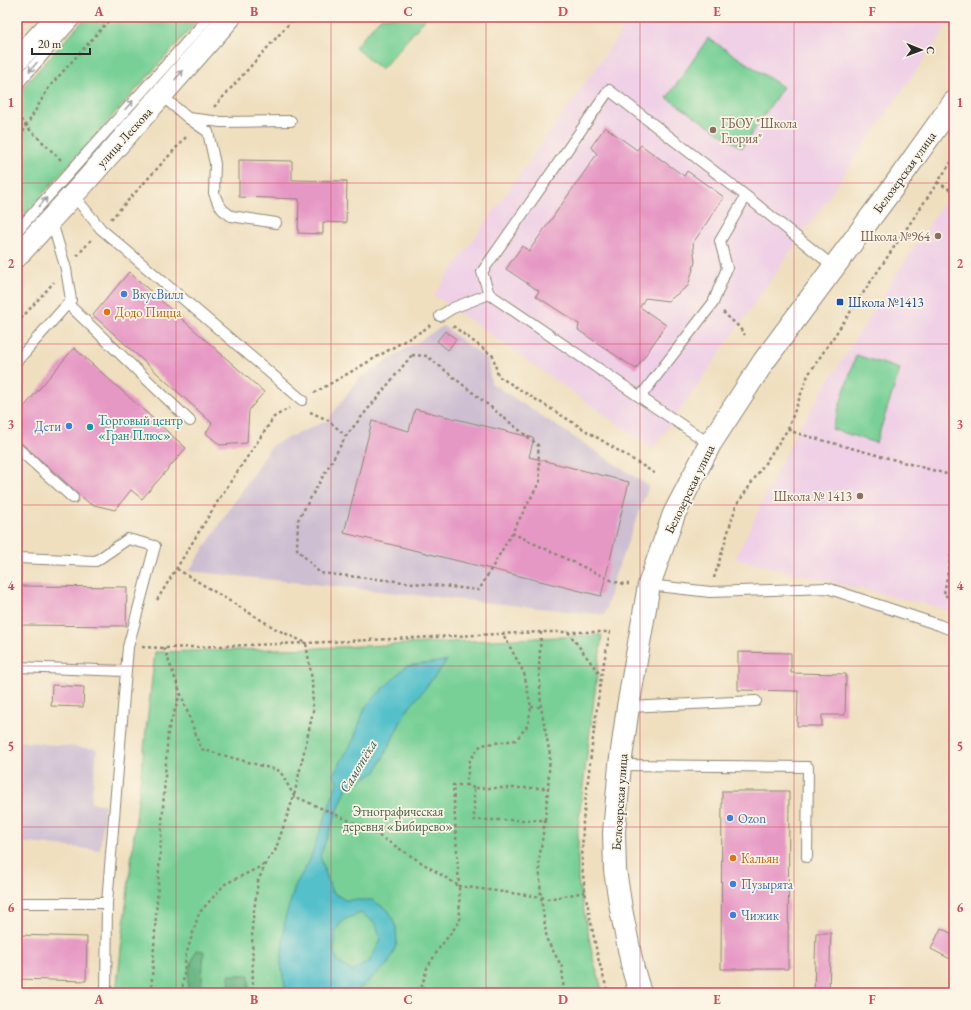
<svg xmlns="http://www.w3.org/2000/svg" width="971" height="1010" font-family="'EB Garamond',serif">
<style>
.built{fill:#efd0e6}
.industrial{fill:#cdbed2}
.green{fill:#78d096;stroke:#527e60}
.forest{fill:#62b27f;stroke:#466e55}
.water{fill:#52c0ca;stroke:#3e767a;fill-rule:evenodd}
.building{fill:#e698c5}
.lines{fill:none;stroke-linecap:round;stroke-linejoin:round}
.service-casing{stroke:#8d8575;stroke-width:12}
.tertiary-casing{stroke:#8d8575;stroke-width:24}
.secondary-casing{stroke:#8d8575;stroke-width:24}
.path{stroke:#8d8575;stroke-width:2.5;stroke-dasharray:3 3;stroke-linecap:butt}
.service{stroke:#fff;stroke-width:10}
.tertiary{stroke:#fff;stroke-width:22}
.secondary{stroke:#fff;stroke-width:22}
.oneway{stroke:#a0a0a0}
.grid{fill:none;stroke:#d1495b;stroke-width:1;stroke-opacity:0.55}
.education-dot{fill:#8d6e63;stroke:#fcf5e5;stroke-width:1.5}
.shop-dot{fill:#3f7fe0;stroke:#fcf5e5;stroke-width:1.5}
.transit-dot{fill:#1a4fb4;stroke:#fcf5e5;stroke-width:1.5}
.food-dot{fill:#e8710a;stroke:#fcf5e5;stroke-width:1.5}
.culture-dot{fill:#0f9aa8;stroke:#fcf5e5;stroke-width:1.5}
.labels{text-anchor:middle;stroke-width:3.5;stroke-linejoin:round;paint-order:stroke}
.education-label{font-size:13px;fill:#785e54;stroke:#fcf5e5;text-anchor:end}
.street-label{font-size:13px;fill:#2b2b2b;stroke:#fcf5e5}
.shop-label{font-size:13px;fill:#366cbe;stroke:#fcf5e5;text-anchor:start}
.transit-label{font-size:13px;fill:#164399;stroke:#fcf5e5;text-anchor:start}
.food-label{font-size:13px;fill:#c56008;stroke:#fcf5e5;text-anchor:start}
.culture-label{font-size:13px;fill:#0d838f;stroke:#fcf5e5;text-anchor:start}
.park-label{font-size:13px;fill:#425d4b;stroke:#fcf5e5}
.water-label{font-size:14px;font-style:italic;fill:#37585b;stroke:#fcf5e5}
.neatline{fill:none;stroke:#d1495b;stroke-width:1.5}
.grid-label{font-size:13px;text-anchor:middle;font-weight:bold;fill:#d1495b}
</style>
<rect width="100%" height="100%" fill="#fcf5e5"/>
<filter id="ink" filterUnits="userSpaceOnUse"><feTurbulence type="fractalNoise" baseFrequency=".025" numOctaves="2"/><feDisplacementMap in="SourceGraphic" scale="8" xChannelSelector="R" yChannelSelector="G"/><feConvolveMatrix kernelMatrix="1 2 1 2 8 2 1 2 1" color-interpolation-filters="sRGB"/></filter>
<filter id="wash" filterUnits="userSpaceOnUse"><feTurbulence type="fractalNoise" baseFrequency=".012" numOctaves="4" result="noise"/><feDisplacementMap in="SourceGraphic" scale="16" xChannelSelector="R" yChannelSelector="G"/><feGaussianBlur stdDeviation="0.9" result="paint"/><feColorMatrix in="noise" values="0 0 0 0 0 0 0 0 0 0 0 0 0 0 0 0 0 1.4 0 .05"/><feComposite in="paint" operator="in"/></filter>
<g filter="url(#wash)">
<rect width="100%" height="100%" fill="#efdfbf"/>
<path class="built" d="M632,17H946L951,21L653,449L434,295Z
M954,188V613L937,607L735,559L796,433L892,281Z"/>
<path class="industrial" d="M443,326L488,360L491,383L649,486L613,581L605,615L189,571L272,445L328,420L359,378Z
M17,741L97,749L91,803L105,804L100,850L17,842Z"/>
<path class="green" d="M86,17H201L17,223V94Z
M381,17H427L381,70L355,47Z
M708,38L783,87L742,148L667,98Z
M856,355L900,369L876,443L832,429Z
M602,635L578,827V880L593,958L603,993H116L155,652L318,648Z"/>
<path class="forest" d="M196,950L204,951L201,993H187L189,970Z
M229,975H249V993H230Z"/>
<path class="water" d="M447,661L405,713L376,772L347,787L320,856L332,892L345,900H372L389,911L396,927L397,943L388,964L359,989L358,993H286L281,964L285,918L296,884L309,862L338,781L333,775L354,739L365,707L406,666ZM361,913L376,924L381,940L369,962L352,971L339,963L334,952L336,929L345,919Z"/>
<g id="blocks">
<path class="building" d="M605,127L637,150L641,145L684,176L687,171L724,197L693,243L695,262L688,286L668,301L645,298L640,307L666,325L636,369L578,330L579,324L536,296L539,291L506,269L522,246L529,251L597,154L591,147Z
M239,160L292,161V180L347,181L346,223L323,222V234L298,233L299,199L239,197Z
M129,272L264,392L249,410L247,443L220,445L206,433L212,423L93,315Z
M445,331L456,339L448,350L437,341Z
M74,348L186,448L142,499L131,490L115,510L90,504L17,439V415Z
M415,409L534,438L529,457L629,482L601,596L344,533L372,421L409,431Z
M17,586L127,587L126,626L17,625Z
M738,652L791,653V673L846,674L845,715H822V726H797L798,691L738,690Z
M52,685L84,687L83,707L51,706Z
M722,791H789L788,969H721Z
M941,928L954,935V961L931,949Z
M816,933H831L829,991H814Z
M17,935L87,937L86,981L17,979Z"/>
</g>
</g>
<g filter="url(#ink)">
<use href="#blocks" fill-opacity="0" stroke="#8d8575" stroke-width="1"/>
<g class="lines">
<g class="service-casing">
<path id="service" d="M17,85L77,17
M161,95L188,118L221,122L291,121
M188,118L208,132L215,164L214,193L218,203L223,210L231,216L276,223
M73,195L101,229L302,400
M746,196L834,267
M17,231L209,17
M68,304L190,421
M440,316L453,308L489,294L640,397L713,303L727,268L720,241L746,196L609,90L482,272L489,294
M17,361L71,300L66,269L51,219
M640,397L710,444
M17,448L73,498
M17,558L96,561L128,539L155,546L128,647L126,671
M649,585L710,592L827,588L939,625L954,631
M17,667L126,671L107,903L106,993
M628,707L756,701
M620,765L808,767L807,857
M17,903H107"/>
</g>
<g class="tertiary-casing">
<path id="tertiary" d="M640,993L633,969L621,909L615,870L614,832L620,765L628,707L649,585L674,514L710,444L764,361L897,182L954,102"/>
</g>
<g class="secondary-casing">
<path id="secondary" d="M17,60L57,17
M17,256L84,183L230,17"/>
</g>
<path class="path" d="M214,107L295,17
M17,115L26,126L61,160
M17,142L49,87L112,17
M937,182L954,192
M111,219L187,136
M77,256L91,240
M723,312L738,326L745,335
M17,323L54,282
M453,326L493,356L498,376L656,474
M412,355L427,356L538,445L540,481L512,533L479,590L320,573L297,549L298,520L346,436Z
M314,393L427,328L430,325
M310,412L328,420L346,436
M788,429L796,433L954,476
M512,533L613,581L623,584H629
M954,537L944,595L954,599
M177,569L276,629L306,643L312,680L313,712L294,796L275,851L267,861L258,881L252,926L253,993
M714,578L736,506L788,429L808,375L954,158
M157,600L221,496L274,417L289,408
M541,632L539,669L541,707L550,755L548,788L545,820H474V788H548
M568,632L601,676
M142,647L164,648L306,643L541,632H610L601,677L592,746L583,821L582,865L585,892L598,958L608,993
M164,648L201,749L280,771L294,796L368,829L459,886L460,921L440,947L427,968L420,993
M531,707H541
M467,785H453L459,886L541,897L548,899L585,892
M474,788L467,785V779L470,760L481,745L516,740L528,725L531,707L524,673L503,634
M545,820L539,861L541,897L547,940L562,967L564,993
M151,993L168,731L180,694
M182,993L186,955L199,913L225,884L260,867L266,862"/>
<use href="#service" class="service"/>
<use href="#tertiary" class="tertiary"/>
<use href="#secondary" class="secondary"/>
</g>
<defs><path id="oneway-shaft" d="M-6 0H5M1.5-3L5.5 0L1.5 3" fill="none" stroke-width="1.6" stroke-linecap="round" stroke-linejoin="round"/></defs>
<g class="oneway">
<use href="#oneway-shaft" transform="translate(33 67) rotate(132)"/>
<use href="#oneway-shaft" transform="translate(179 75) rotate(-49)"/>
<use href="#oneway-shaft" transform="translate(129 105) rotate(-48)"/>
<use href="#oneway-shaft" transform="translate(43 202) rotate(-48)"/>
</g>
</g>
<path class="grid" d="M176,17V993M331,17V993M486,17V993M640,17V993M794,17V993M17,183H954M17,344H954M17,505H954M17,666H954M17,827H954"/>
<g class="education-dot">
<circle cx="713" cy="130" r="4"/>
<circle cx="938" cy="236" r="4"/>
<circle cx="860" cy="496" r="4"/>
</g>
<g class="shop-dot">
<circle cx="124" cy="294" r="4"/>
<circle cx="69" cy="426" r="4"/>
<circle cx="730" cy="818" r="4"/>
<circle cx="733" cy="884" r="4"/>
<circle cx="733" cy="915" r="4"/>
</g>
<rect class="transit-dot" x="836" y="298" width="8" height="8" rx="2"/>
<g class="food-dot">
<circle cx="107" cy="312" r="4"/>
<circle cx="733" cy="858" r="4"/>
</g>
<circle class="culture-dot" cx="90" cy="427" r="4"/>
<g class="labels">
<g class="education-label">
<text x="721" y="128" text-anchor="start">ГБОУ "Школа<tspan x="721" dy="15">Глория"</tspan></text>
<text x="930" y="241">Школа №964</text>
<text x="852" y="501">Школа № 1413</text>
</g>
<g class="street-label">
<text transform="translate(124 137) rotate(-48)" y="5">улица Лескова</text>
<text transform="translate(904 172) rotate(-54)" y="5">Белозерская улица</text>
<text transform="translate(689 489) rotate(-64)" y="5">Белозерская улица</text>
<text transform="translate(619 802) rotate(-86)" y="5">Белозерская улица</text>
</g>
<g class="shop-label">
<text x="132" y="299">ВкусВилл</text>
<text x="61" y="431" text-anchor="end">Дети</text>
<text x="738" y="823">Ozon</text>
<text x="741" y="889">Пузырята</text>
<text x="741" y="920">Чижик</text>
</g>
<g class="transit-label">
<text x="848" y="307">Школа №1413</text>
</g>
<g class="food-label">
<text x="115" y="317">Додо Пицца</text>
<text x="741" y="863">Кальян</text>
</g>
<g class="culture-label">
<text x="98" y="425">Торговый центр<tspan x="98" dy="15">«Гран Плюс»</tspan></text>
</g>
<g class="park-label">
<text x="398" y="816">Этнографическая<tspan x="398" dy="15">деревня «Бибирево»</tspan></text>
</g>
<g class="water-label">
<text transform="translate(358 766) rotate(-59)" y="5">Самотёка</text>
</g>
</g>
<rect width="971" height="1010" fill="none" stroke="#fcf5e5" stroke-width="44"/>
<g transform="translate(921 50) rotate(91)" stroke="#fcf5e5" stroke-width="3" paint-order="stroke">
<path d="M0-3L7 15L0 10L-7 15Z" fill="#2b2b2b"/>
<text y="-6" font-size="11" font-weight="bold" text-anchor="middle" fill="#2b2b2b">С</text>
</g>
<path d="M32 48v6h58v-6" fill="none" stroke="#2b2b2b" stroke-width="2"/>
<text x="38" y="48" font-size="12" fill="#2b2b2b" stroke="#fcf5e5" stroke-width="3" paint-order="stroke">20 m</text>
<rect x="22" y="22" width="927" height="966" class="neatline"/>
<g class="grid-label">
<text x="99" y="16">A</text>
<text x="254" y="16">B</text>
<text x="408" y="16">C</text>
<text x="563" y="16">D</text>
<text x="717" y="16">E</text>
<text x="872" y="16">F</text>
<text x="11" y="107">1</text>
<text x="960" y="107">1</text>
<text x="11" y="268">2</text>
<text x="960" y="268">2</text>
<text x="11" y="429">3</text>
<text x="960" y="429">3</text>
<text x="11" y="590">4</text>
<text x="960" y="590">4</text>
<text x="11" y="751">5</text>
<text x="960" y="751">5</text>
<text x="11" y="912">6</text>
<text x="960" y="912">6</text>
<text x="99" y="1004">A</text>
<text x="254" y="1004">B</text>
<text x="408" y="1004">C</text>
<text x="563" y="1004">D</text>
<text x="717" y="1004">E</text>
<text x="872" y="1004">F</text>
</g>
</svg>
